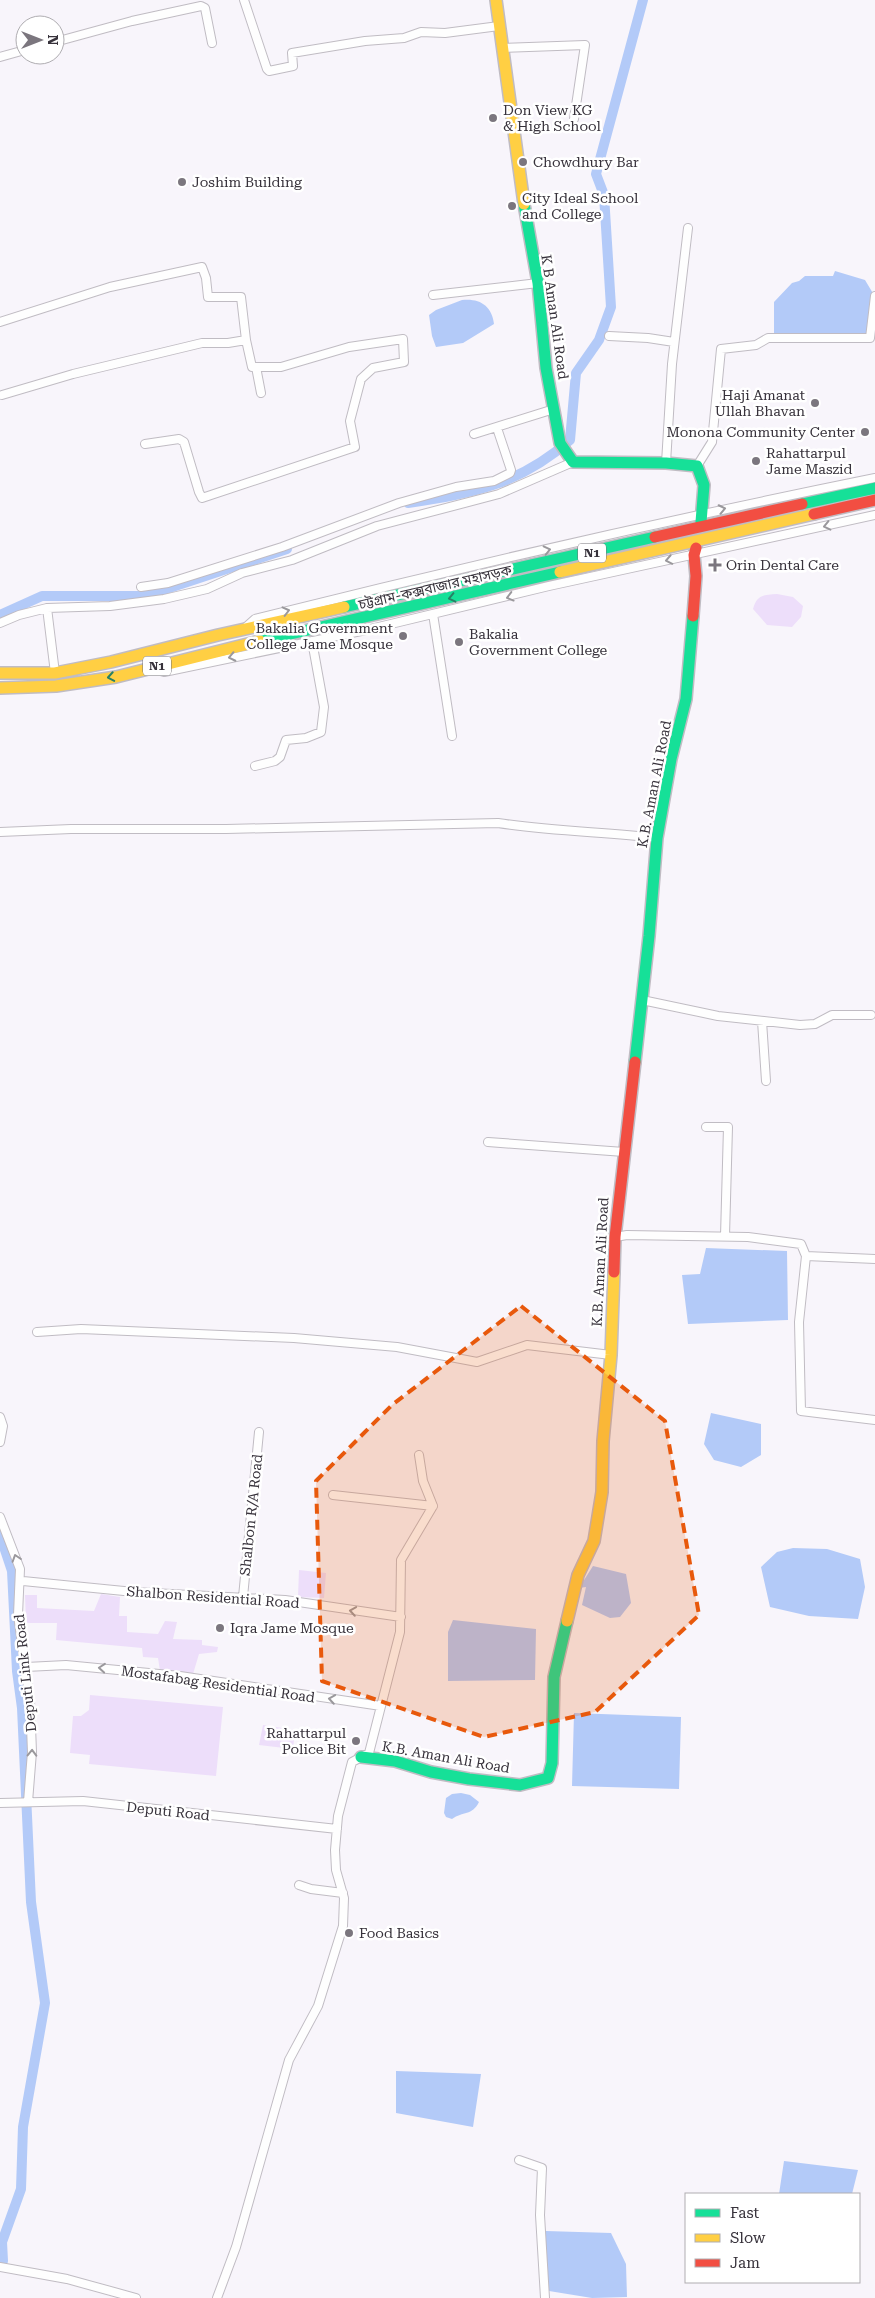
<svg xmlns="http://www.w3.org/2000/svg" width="875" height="2298" font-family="'Roboto Serif','Noto Sans Bengali',serif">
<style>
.green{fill:#eddefa}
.water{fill:#b3caf8}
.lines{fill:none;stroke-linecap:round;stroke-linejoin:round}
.canal{stroke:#b3caf8;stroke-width:10}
.street-casing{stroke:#c0bcc3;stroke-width:10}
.fast-casing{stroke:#c0bcc3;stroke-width:14}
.slow-casing{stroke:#c0bcc3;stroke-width:14}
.jam-casing{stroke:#c0bcc3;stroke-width:14}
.street{stroke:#fefefe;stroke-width:8}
.fast{stroke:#16e098;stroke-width:11}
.slow{stroke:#ffcf43;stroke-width:11}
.jam{stroke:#f24e42;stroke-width:11}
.oneway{stroke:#9a989c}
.oneway2{stroke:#288065}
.marked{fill:#e8590c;fill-opacity:0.2;stroke:#e8590c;stroke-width:4;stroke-dasharray:10 6;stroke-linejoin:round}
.poi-dot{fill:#7b767e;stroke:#fff;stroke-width:2}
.labels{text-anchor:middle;stroke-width:5;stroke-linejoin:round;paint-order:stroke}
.shield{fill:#fff;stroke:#737076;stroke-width:1}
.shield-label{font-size:12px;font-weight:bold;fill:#37323b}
.poi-label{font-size:14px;fill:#37323b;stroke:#fff;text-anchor:start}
.street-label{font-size:14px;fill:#37323b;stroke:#fff}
</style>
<rect width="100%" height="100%" fill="#f8f5fb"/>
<path class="green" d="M777,594L793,597L803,606L801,617L792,627L767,625L753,609C757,595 763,595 777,594Z
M299,1570L326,1573L324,1598L298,1597Z
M101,1594L120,1597L119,1616H127V1632L158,1634L165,1621L177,1622L173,1639L202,1640V1645L218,1647L217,1652L199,1654L193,1674L160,1671L158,1658L143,1657L142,1648L56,1640L57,1623H26L25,1595H37V1608L94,1611Z
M90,1695L223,1707L216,1776L89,1764L90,1755L70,1753L73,1716H81L89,1710Z
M263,1725L295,1730L293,1749L259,1745Z"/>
<path class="water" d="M835,271L865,280L874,295L868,334L774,333V302L792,283L799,281L805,276H833Z
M462,300C480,298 492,306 494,324L463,343L436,347L432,336L429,315L436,310Z
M706,1248L787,1251L788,1320L688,1324L682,1275L700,1274Z
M711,1413L761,1424V1455L741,1467L714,1460L704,1444Z
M793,1548L827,1549L860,1559L865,1587L858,1619L809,1616L770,1607L761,1567L777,1552Z
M593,1566L626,1574L631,1603L620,1617L610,1618L582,1605L586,1587L579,1588Z
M453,1620L536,1629L535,1680L448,1681V1632Z
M574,1713L681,1717L679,1789L572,1786Z
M461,1793L470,1795L479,1802C472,1816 463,1811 452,1819L446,1817L444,1813L446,1798L452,1794Z
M396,2071L481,2074L473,2127L396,2113Z
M784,2161L858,2170L852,2194H779Z
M546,2231L611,2233L626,2264L627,2297L592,2298L549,2291L545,2270Z"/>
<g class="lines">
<path class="canal" d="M408,503C473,493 519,485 570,440L576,373L599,340L611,307L604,195L596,174L643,0
M0,615L42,596H145L287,549
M0,1535L12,1571L17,1671L22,1708L31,1902L45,2003L23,2127L21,2189L2,2242L3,2261"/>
<g class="street-casing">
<path id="street" d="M244,0L267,69L269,71L293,66L292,53L365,41L404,38L421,32L445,33L499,26
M55,42L132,21L201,6L205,8L212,43
M502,48L585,45L574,119
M0,57L25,50
M433,295L538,283
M0,322L110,287L202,267L206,278L208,297H241L246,340
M609,336L648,338L674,342
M2,395L73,374L202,343H228L246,340L252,367H256L261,393
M474,434L554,409
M145,444L179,439L184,442L199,492L202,498L355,447L350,421L361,379L373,368L404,362L403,339L349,347L281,367H256
M666,463L672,364L688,228
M697,466L712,442L721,349L756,345L768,338H870L875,296
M141,587L168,583L282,547L399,503L456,487L494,481L510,473L511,470L497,428
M47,608L55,673
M433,614L452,736
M0,623L19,615L47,608L110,606L164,599L207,589L242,573L292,560L377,526L499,494L573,462
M246,627L255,619C461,567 668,520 875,478
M157,670L164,672L366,630L549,586L875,515
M255,766L275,761L280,757L286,740L306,738L321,732L324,707L312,641
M0,832L71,829H226L498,823C551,831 604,832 657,838
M642,1000L718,1016L800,1025L815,1024L832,1015H871
M762,1021L766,1081
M706,1127H728L725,1236
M488,1142L624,1152
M615,1237L627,1235L748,1237L801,1244L806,1256L875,1259
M806,1256L799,1322L801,1411L875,1420
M37,1332L81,1329L294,1338L397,1347L477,1362L527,1345L611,1355
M0,1417L3,1426L0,1442
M419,1455L423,1481L433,1506
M0,1517L20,1569L18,1615L30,1701L32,1752L28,1802
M23,1581L134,1592L285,1600L401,1617
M243,1597L259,1432
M26,1667L66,1665L180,1676L381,1706
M0,1803L83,1801L337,1829
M299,1885L311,1889L343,1893
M519,2160L542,2168L540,2215L545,2298
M0,2267L67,2279L136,2298
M217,2298L236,2247L289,2060L318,2006L343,1926L344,1898L336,1870L335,1850L338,1816L352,1762L369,1753L400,1632L401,1560L433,1506L333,1495"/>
</g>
<g class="fast-casing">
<path id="fast" d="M524,204L538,283L546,368L560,443L573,462L666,463L697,466L704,485L701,522
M802,504L875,488
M344,607L655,537
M260,641L560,572
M635,1062L649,936L657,838L671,759L686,699L693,616
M361,1757L395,1761L431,1772L469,1779L520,1785L548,1778L552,1763L554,1677L567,1621"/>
</g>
<g class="slow-casing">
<path id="slow" d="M496,0L524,204
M560,572L814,514
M0,673H55L111,662L218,635L344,607
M0,688L56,686L116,677L260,641
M567,1621L578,1575L594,1541L602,1492L603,1441L611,1355L614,1272"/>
</g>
<g class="jam-casing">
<path id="jam" d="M814,514L875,500
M655,537L802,504
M693,616L696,576L694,555L696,548
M614,1272L615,1237L635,1062"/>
</g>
<use href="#street" class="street"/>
<use href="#fast" class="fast"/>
<use href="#slow" class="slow"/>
<use href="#jam" class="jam"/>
</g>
<defs><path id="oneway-chevron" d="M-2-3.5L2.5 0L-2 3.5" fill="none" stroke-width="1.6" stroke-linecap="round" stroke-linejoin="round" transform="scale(1.25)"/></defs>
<g class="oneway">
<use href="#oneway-chevron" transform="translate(722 509) rotate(-12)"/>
<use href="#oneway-chevron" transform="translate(827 526) rotate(167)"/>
<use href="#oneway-chevron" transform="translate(547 550) rotate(-13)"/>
<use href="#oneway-chevron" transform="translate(669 560) rotate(169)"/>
<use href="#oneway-chevron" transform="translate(510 597) rotate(165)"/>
<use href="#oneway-chevron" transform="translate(286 611) rotate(-14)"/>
<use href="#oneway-chevron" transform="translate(232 657) rotate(168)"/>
<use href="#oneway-chevron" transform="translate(16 1558) rotate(-108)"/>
<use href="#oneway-chevron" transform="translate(353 1611) rotate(-171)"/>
<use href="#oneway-chevron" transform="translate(102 1668) rotate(-175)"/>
<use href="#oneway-chevron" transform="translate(332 1699) rotate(-171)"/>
<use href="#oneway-chevron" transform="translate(32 1753) rotate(-89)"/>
</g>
<g class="oneway2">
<use href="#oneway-chevron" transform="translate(452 598) rotate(167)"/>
<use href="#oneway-chevron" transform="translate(111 677) rotate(170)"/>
</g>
<path class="marked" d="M521,1306L665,1421L699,1615L595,1712L484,1737L322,1681L316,1481L392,1405Z"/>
<g class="poi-dot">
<circle cx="493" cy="118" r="5"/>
<circle cx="523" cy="162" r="5"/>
<circle cx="182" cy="182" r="5"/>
<circle cx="512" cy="206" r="5"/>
<circle cx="815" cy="403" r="5"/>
<circle cx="865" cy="432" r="5"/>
<circle cx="756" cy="461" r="5"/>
<path d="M712.5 557.5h5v5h5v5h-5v5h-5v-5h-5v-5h5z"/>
<circle cx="403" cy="636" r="5"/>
<circle cx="459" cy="642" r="5"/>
<circle cx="220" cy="1628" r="5"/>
<circle cx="356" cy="1741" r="5"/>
<circle cx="349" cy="1933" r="5"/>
</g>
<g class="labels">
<g class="shield">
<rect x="578" y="543.5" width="28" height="19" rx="4"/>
<rect x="143" y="656.5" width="28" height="19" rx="4"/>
</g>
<g class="shield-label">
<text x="592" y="557">N1</text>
<text x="157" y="670">N1</text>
</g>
<g class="poi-label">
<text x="503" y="115">Don View KG<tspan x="503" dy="16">&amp; High School</tspan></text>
<text x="533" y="167">Chowdhury Bar</text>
<text x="192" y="187">Joshim Building</text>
<text x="522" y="203">City Ideal School<tspan x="522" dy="16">and College</tspan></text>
<text x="805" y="400" text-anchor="end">Haji Amanat<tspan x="805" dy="16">Ullah Bhavan</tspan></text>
<text x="855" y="437" text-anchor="end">Monona Community Center</text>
<text x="766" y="458">Rahattarpul<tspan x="766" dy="16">Jame Maszid</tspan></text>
<text x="726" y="570">Orin Dental Care</text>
<text x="393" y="633" text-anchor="end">Bakalia Government<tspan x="393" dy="16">College Jame Mosque</tspan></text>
<text x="469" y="639">Bakalia<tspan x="469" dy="16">Government College</tspan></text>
<text x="230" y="1633">Iqra Jame Mosque</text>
<text x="346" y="1738" text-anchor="end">Rahattarpul<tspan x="346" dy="16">Police Bit</tspan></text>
<text x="359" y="1938">Food Basics</text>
</g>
<g class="street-label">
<text transform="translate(555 317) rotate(82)" y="5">K B Aman Ali Road</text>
<text transform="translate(435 587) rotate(-13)" y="5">চট্টগ্রাম-কক্সবাজার মহাসড়ক</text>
<text transform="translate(654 784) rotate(-79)" y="5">K.B. Aman Ali Road</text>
<text transform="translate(600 1262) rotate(-87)" y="5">K.B. Aman Ali Road</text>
<text transform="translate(251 1515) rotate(-84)" y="5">Shalbon R/A Road</text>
<text transform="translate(213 1597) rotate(4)" y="5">Shalbon Residential Road</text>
<text transform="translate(25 1673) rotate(-96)" y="5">Deputi Link Road</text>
<text transform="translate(218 1684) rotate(8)" y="5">Mostafabag Residential Road</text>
<text transform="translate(446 1757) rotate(10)" y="5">K.B. Aman Ali Road</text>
<text transform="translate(168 1811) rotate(6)" y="5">Deputi Road</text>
</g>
</g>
<rect x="685" y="2193" width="175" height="90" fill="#ffffff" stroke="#afadb1"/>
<rect x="695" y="2209" width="25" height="8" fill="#16e098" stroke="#afadb1"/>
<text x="730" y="2218" font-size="15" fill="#37323b">Fast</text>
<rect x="695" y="2234" width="25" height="8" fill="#ffcf43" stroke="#afadb1"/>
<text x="730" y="2243" font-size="15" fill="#37323b">Slow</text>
<rect x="695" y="2259" width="25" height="8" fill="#f24e42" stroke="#afadb1"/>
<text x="730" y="2268" font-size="15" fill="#37323b">Jam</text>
<g transform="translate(40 40) rotate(90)"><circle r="24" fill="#ffffff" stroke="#afadb1"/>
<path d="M0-4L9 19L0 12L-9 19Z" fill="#7b767e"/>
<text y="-8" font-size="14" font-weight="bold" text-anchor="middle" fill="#37323b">N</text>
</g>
</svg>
